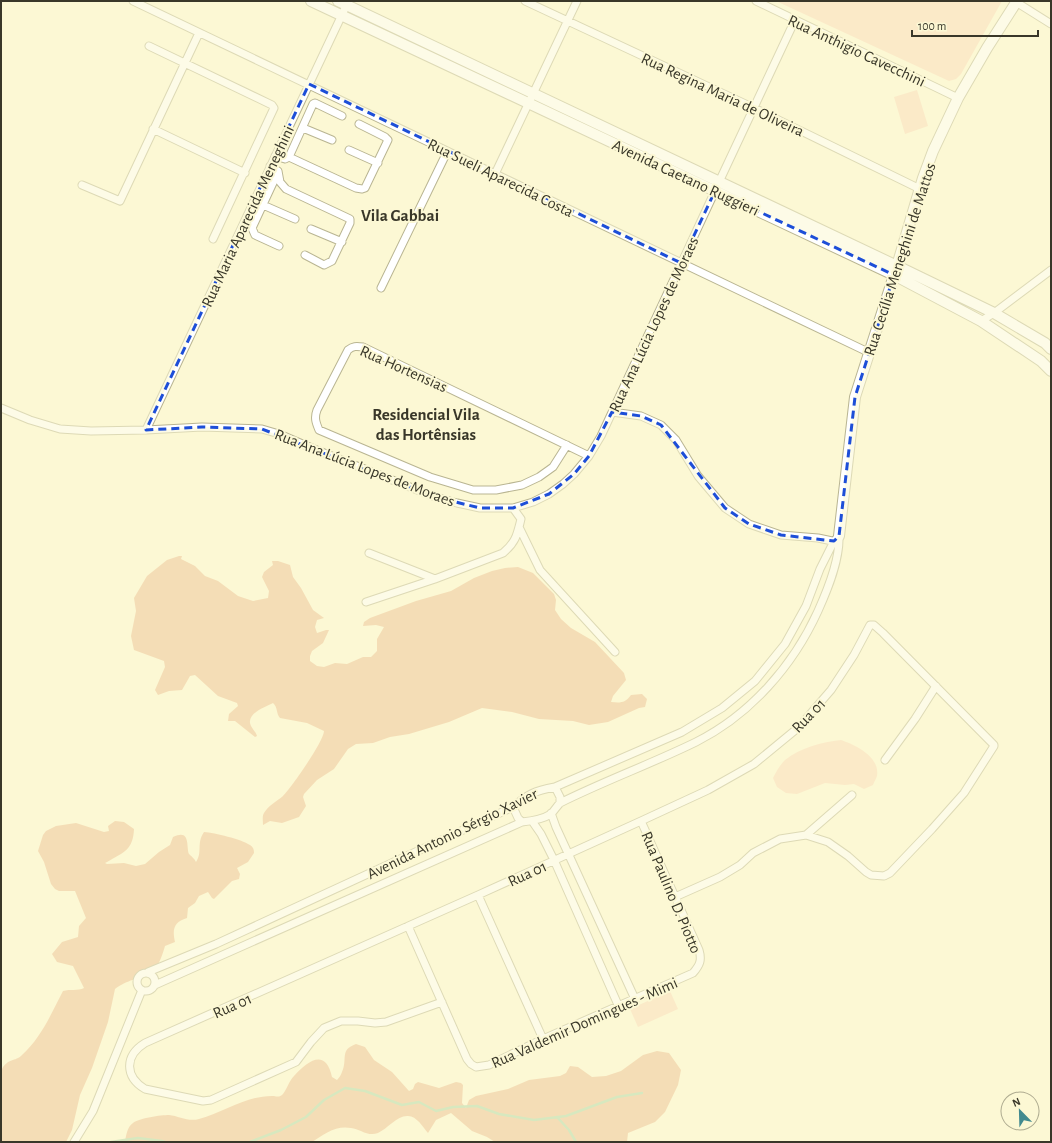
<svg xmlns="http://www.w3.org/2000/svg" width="1052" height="1143" font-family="'Alegreya Sans',sans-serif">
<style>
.green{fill:#fbd9bb}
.forest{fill:#ecbd93}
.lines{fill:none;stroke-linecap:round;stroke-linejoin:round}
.stream{stroke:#abd5a7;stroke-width:2.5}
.street-casing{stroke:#b9b592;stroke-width:9}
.secondary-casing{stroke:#b9b592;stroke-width:12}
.street{stroke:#fff;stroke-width:7}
.secondary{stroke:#fff;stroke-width:10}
.marked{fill:none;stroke:#1d4ed8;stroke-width:3;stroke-dasharray:8 5;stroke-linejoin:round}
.labels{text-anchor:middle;stroke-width:4;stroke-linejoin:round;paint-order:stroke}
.street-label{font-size:16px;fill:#393729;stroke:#fcf8d4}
.neighbourhood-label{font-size:17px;font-weight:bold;fill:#393729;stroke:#fcf8d4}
</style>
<rect width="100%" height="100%" fill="#fcf8d4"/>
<path class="green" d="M776,1H1002L961,74L956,79L949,81Z
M917,90L928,126L905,134L894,97Z
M841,740C855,745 880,756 877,776C876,779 874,782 873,785L864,789L854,784L845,785L825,783L797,794L786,793L777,787L773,778C776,772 780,765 785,760C800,748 822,742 841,740Z
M670,991L678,1009L638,1027L630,1009Z"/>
<path class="forest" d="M179,556H182L181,559L195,566L205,576L218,581L238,596L253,601L268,598L269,591L262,577L264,572L273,565L272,561H278L290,565L293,577L301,588L313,610L324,618L317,620L315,627L317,633L326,630H329L323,643L312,651L310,656V661L317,666L324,667L335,663L347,664L363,657H371L377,651V639L384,627L376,625L363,626L364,622L370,618L416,601L451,591L474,578L492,571L505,568L518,567L533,573L554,594L556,600L555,610L561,619L571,628L595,642L624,673L626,680L613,696L611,702C621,703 625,703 631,695L642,694L647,699L645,707L639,708L608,722L589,725L573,721L539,719L512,712L482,708L449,722L409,734L390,737L373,743L356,744L348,749L334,769L317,780L304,794L303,797L306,806L299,817L282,823L270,821L263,825C263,821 262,816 264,813C268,806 277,801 283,796C291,788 324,741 324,731L307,723L280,718C276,714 278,707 273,703C265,707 245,714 251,726C253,730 256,732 257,736L255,737L235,721H228L229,714L238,706L237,703L218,696L195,675L190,676L182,690L169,691L158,695L155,690L165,667L164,661L134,650L131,636L136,611L134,598L147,576L167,560Z
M115,821L124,822L134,829C133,850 124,852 107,862L105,863L107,864L124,863L136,866L145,864L159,852L170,845L173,837C191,828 186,847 189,854C191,856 195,859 196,862C203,852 196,844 204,832C215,833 241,839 250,845C253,847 254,849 254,853L248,862L237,868L240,874L239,879L232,881L214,899L212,898L208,892L199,896L195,903L188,908L187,918C174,922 172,929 175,942L165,946C154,986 142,970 115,989L108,1022L92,1068L80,1095L72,1130L66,1142H1V1068L2,1069C8,1058 15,1062 22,1055C41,1038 51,1014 63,991C70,989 78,991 84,988L73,966L57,962L52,954L62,942L78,937L79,926L86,918L75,891H59L55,889L51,884L44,862L38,851L43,835L46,831L56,826L76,823L104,832L109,831L108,826Z
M356,1044L365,1047L374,1060L392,1072L409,1091L413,1089L415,1084L418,1082L439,1088L456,1082L461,1083L463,1085L462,1103L466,1108L469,1100L476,1096L508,1089L529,1080L560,1076L566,1073L570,1066L578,1067L592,1077L606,1076L621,1071L643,1055L657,1051L669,1053L681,1070L678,1085L665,1112L655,1122L628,1133L627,1142H495L487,1137L472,1131L451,1113L436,1120L428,1133C423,1127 416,1115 407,1116C397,1116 387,1129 378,1133C368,1137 360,1129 351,1128C336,1125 324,1134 312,1142H125C126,1136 127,1127 133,1123C139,1118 161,1115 169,1115C179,1116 188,1122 199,1119C225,1112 247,1095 274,1096C278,1097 280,1097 283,1094C287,1089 289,1081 294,1076C308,1060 326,1048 332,1077L337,1080C339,1078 341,1075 342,1072C348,1059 339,1050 356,1044Z"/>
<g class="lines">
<path class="stream" d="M557,1117L569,1130L576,1142
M111,1142L138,1138L162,1141L165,1142
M250,1142L281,1130L306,1117L324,1100L345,1088L365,1091L402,1105L419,1102L436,1111L453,1107L477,1106L499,1114L534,1120L566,1116L617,1097L642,1093"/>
<g class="street-casing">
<path id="street" d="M133,1L870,353
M525,1L754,108L920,189
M756,1L958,98
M1016,2L1051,24
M149,46L272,105L274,108L213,239
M303,128L332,140
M153,129L245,173
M349,150L378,163
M275,156L285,159L289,157L313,104L315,103L342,116
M289,157L356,188L362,189L365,188L388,140L385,137L359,124
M270,166L278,171L280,182L286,189L350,219V223L332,261L324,265L305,255
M278,172L252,228L255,235L279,246
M495,174L577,1
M719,182L795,20
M82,185L120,201L199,33
M263,205L295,219
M311,229L342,242
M381,288L447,152
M981,321L994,313L1051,270
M1,408L30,420L60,429L91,431L146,430L202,427L262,429L279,434L314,449L435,497L457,503L480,508H513L533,502L549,494L563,484L574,474L589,456L601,436L715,191
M612,412L641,416L661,425L676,440L698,476L725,508L749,524L781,535L818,538L837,542
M146,430L348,2
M567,445L553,467L539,477L522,485L496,490H473L430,477L319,430C316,423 314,418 317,410L348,350C353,346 356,346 363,347L589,456
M519,527L540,570L615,652
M369,553L435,579
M366,602L435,579L503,553C516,542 517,535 521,519L513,508
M885,760L915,719L936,686
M555,787L560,797V803
M513,807L518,818L522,822
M551,813L556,827L635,999
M532,821L541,834L554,860L619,1007
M806,835L852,795
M478,895L543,1039
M408,926L467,1059L471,1064L476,1067L489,1065L543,1039L693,973C700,965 702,960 699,950L641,821
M148,972L216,944L513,807C528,794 534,791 555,787L682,732L722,708L755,681L785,644L806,606L820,569L834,541L839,536
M137 982a9 9 0 1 1 18 0a9 9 0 1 1-18 0Z
M155,985L522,822C532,821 543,819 551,814C554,811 557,806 560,803C604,781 651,764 696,742C750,715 793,666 818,611C828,589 840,560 839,536
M442,1002L386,1022L375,1023L358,1021H341L324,1028L311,1042L296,1062L211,1100L203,1101L145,1089C125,1077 124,1056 145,1043L478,895L641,821L708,790L754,764L799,727L831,690L854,655L870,625H874L883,633L994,745V746L964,793L932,829L890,873L884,876L871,875L866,872L848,856L828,842L806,835L780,839L753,853L740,865L720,877L675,897
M74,1142L93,1111L142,990"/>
</g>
<g class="secondary-casing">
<path id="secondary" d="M311,1L894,275L981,321L1041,361L1051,371
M338,1L897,266L994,313L1045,343L1051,349
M839,536L855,397L897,266L923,178L933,151L958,98L987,48L1017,1"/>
</g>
<use href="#street" class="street"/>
<use href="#secondary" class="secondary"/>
</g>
<path d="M0 0H1052V1143H0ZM309,84L681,263L715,191L894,275L855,397L839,536L834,541L781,535L749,524L725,508L661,425L641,416L612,412L589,456L574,474L549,494L513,508H480L435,497L262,429L202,427L146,430Z" fill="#fcf8d4" fill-opacity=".55" fill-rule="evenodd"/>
<path class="marked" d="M309,84L681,263L715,191L894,275L855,397L839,536L834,541L781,535L749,524L725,508L661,425L641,416L612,412L589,456L574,474L549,494L513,508H480L435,497L262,429L202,427L146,430Z"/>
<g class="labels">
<g class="street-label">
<text transform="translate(857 50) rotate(25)" y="6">Rua Anthigio Cavecchini</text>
<text transform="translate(723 94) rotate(25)" y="6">Rua Regina Maria de Oliveira</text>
<text transform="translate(501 177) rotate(26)" y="6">Rua Sueli Aparecida Costa</text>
<text transform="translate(686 177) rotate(25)" y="6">Avenida Caetano Ruggieri</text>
<text transform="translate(247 216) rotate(-65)" y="6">Rua Maria Aparecida Meneghini</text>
<text transform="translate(899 259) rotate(-72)" y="6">Rua Cecília Meneghini de Mattos</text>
<text transform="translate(653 324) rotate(-65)" y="6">Rua Ana Lúcia Lopes de Moraes</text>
<text transform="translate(404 368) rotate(24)" y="6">Rua Hortensias</text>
<text transform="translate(365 467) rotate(21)" y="6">Rua Ana Lúcia Lopes de Moraes</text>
<text transform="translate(808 715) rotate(-46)" y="6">Rua 01</text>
<text transform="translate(452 833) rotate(-26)" y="6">Avenida Antonio Sérgio Xavier</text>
<text transform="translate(527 873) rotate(-25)" y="6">Rua 01</text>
<text transform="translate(672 892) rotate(67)" y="6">Rua Paulino D. Piotto</text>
<text transform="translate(232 1005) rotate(-24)" y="6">Rua 01</text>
<text transform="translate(584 1022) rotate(-24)" y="6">Rua Valdemir Domingues - Mimi</text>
</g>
<g class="neighbourhood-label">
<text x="400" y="221">Vila Gabbai</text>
<text x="426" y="420">Residencial Vila<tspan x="426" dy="20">das Hortênsias</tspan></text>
</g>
</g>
<rect width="1052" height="1143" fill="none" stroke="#393729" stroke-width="4"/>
<g transform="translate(1020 1111) rotate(337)"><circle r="19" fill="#fcf8d4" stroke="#aeab90"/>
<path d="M0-3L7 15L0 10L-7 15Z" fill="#428a8f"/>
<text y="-6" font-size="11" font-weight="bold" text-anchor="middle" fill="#393729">N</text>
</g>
<path d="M912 30v6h126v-6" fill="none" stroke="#393729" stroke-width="2"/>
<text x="918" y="30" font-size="12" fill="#393729" stroke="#fcf8d4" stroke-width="3" paint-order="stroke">100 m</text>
</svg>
